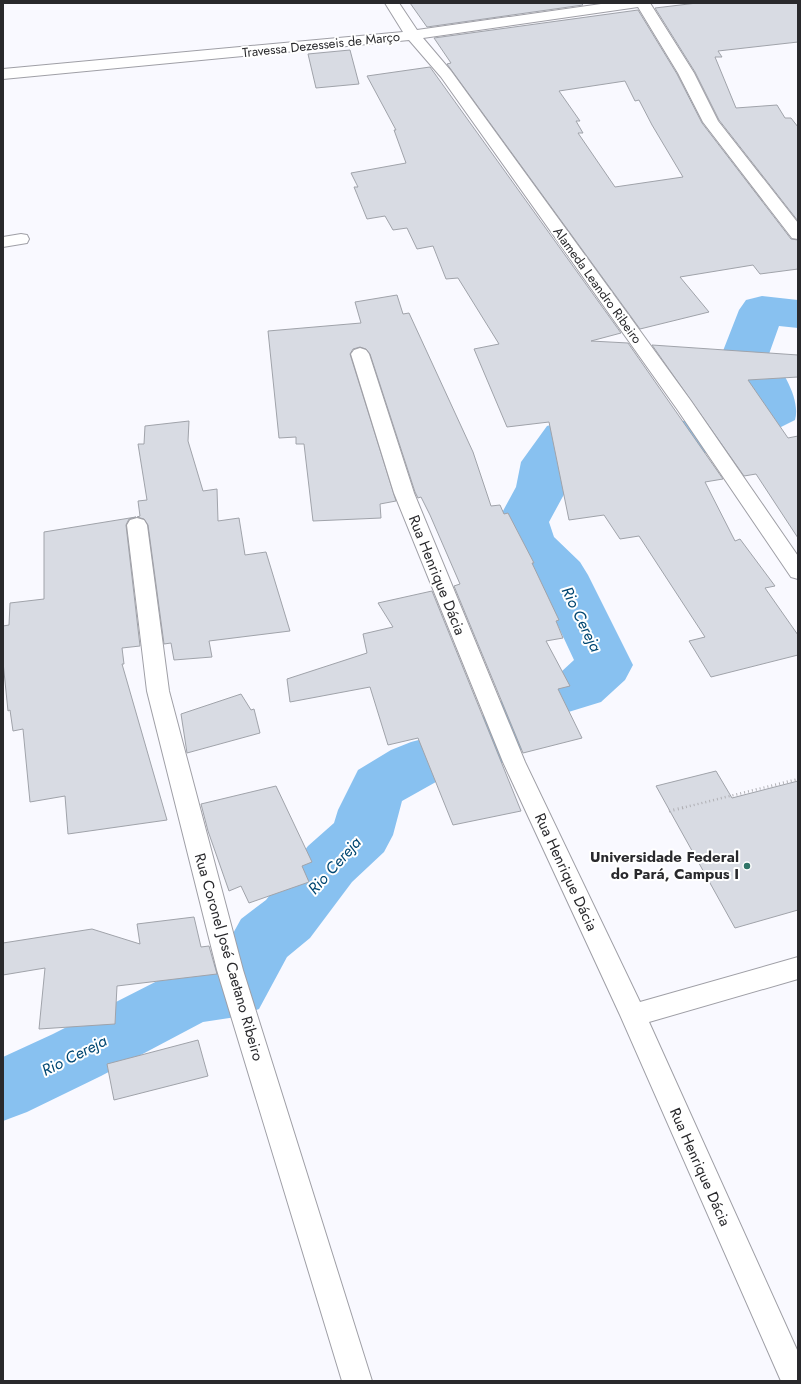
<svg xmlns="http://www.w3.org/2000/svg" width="801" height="1384" font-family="Jost,sans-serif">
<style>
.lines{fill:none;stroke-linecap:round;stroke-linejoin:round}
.river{fill:#88c1f0;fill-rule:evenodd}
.building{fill:#d8dbe3;stroke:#a0a3aa;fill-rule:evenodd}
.street-casing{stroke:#9f9fa6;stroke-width:2}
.path-far1{stroke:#b0b0b5;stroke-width:2.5;stroke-dasharray:1 3;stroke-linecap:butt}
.path{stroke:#b0b0b5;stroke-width:3;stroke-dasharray:1 3.5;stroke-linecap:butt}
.street{fill:#fff;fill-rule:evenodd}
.poi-dot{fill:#307467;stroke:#fff;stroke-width:1.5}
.labels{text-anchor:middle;stroke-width:4;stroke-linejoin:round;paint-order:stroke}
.far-street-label{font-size:13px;fill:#29292c;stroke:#fff}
.street-label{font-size:15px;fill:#29292c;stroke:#fff}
.poi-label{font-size:15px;font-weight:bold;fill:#29292c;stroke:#fff;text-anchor:end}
.water-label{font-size:16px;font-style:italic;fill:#004772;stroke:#fff}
</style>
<rect width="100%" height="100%" fill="#f9f9ff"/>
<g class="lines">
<path class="river" d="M762,296L798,300V328L779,326L769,354C782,369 801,399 795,420L761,437L708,453H675L614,439L583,448L571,464L568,487L549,522L554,537L580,562L588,575L633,665L625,680L601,702L549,718L539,735L506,762L443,778L402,801L393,835L384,852L352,882L310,938L287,957L259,1009L236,1017L203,1022L101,1076L27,1112L3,1121V1057L53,1034L169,975L192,967L216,964L241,919L266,900L308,846L334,823L338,810L358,770L391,750L411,742L468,727L499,705L509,688L561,672L574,660L539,585L512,558L505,545L497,522L516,487L521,462L547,426L613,407L675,421H706L727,415L751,403L745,386L721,356L739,310L746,300Z"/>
</g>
<path class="building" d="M410,3H581L583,5L427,27Z
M697,3H798V42L718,51L722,57H715L736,108L777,105L785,118H791L798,127V221L719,120L695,72L655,8Z
M638,10L677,74L702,123L791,239L798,240V269L760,274L753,265L680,277L709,312L640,329L447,64L451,63L434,38ZM625,81L635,101L639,100L652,125L683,177L615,187L578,133H583L576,121H580L559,91Z
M350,50L359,84L316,88L308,54Z
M430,67L621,333L591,341L628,343L723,479L705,482L735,541L740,539L775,586L765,588L798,635V655L711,677L689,641L705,637L639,536L620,539L604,515L569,520L549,422L507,427L474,349L499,344L458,278L446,279L433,246L417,249L407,228L393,230L385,216L367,219L354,187H358L351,173L406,163L394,130H396L367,76Z
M397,295L403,314L409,313L473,452L491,506L500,505L504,514L508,513L534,563H532L559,620L556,621L563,638L546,641L570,686L558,689L582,738L523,753L454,586L460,584L430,515L421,497L418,498L415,492L370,354L366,349L360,347L353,349L350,354L396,501L380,504L381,518L313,521L304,444H296V437L279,438L268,331L361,323L355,302Z
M652,345L798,355V377L748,380L788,438L798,436V538L756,474L744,476Z
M189,421L188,441L203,491L217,489L218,521L239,518L245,555L266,552L290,631L209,641L212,657L174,660L171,643L164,644L148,525L144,519L137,517L140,516L138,501L147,500L138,444H144L145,426Z
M136,517L129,519L126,525L140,646L122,648L124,664H122L167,820L68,834L65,796L30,802L23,729L13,731L10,710L8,711L3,662V626L9,625L10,603L44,599V532Z
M432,591L500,759L521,811L453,825L418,738L388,745L370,687L290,702L287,679L367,653L363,634L393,627L378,603Z
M241,694L251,710L254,709L260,733L187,753L181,714Z
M716,771L732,798L798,781V910L735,928L656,786Z
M276,786L312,862L302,866L309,882L249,903L241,886L229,891L208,831L201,804Z
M194,917L201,947L209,946L217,974L117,986L115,1024L39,1029L45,968L3,975V943L92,929L140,944L137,924Z
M198,1040L208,1076L114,1100L107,1064Z"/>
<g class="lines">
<g class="street-casing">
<path id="street" d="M385,3H399L417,30L608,3H650L694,73L718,121L798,223V239L792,238L703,122L678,73L638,7L423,38L451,71L691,401L798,556V579L791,577L677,409L441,77L409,40L3,79V69L403,32Z
M21,234L27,235L29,239L27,243L3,247V237Z
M360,348L366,350L369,354L414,493L525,762L640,1002L798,957V979L649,1022L798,1352V1381H781L620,1015L503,762L394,493L351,354L354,350Z
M137,518L144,520L147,525L169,691L243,970L372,1381H342L217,970L147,691L127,525L130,520Z"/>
</g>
<path class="path-far1" d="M682,808L798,779"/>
<path class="path" d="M669,811L686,807"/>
<use href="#street" class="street"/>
</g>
<circle class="poi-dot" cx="747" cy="866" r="4"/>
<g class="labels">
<g class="far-street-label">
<text transform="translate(321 44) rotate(-6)" y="5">Travessa Dezesseis de Março</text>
<text transform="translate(598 285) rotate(54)" y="5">Alameda Leandro Ribeiro</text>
</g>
<g class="street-label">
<text transform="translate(437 575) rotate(68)" y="5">Rua Henrique Dácia</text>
<text transform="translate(566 872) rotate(65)" y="5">Rua Henrique Dácia</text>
<text transform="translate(229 957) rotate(74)" y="5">Rua Coronel José Caetano Ribeiro</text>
<text transform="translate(700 1167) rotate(66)" y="5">Rua Henrique Dácia</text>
</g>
<g class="poi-label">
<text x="739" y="862">Universidade Federal<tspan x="739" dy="17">do Pará, Campus I</tspan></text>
</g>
<g class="water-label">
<text transform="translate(582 619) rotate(64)" y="6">Rio Cereja</text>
<text transform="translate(334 865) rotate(-48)" y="6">Rio Cereja</text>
<text transform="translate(74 1055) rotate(-27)" y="6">Rio Cereja</text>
</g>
</g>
<rect width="801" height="1384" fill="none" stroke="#29292c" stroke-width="8"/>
</svg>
